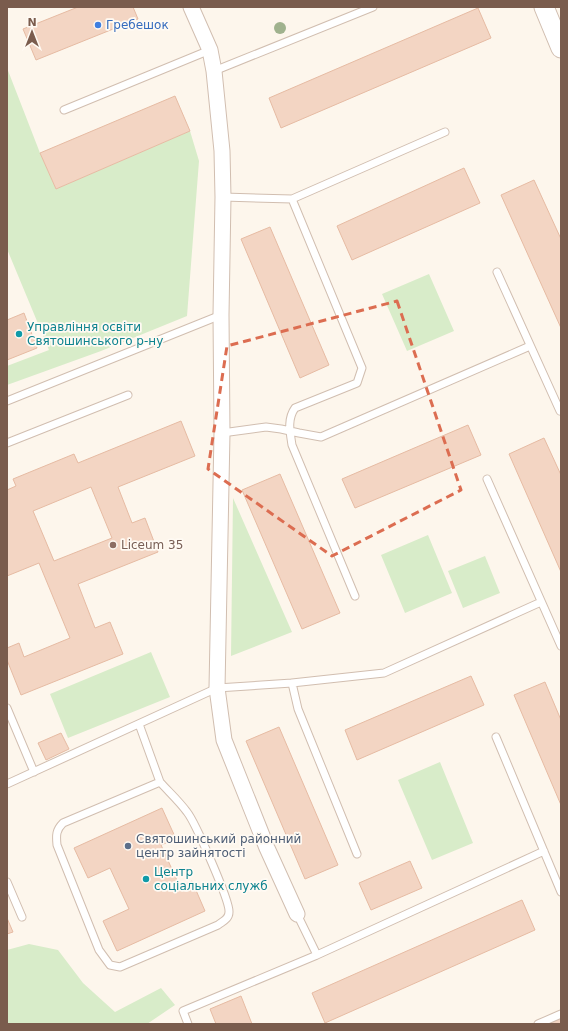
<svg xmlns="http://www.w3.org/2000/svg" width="568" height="1031" font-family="'DejaVu Sans',sans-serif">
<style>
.green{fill:#d8ecc9}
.building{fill:#f3d5c3;stroke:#e6bba3;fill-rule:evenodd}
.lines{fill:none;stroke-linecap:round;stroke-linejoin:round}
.service-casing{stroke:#d1beb0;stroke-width:9}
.minor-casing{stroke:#d1beb0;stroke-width:17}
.tertiary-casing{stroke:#d1beb0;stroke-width:21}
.service{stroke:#fff;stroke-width:7}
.minor{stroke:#fff;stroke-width:15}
.tertiary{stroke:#fff;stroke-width:19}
.tree{fill:#a0b28e}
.marked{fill:none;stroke:#dc6d51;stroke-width:3;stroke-dasharray:8 5;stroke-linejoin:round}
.shop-dot{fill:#3f7fe0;stroke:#fffaf3;stroke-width:1.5}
.culture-dot{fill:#0f9aa8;stroke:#fffaf3;stroke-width:1.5}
.education-dot{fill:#8d6e63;stroke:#fffaf3;stroke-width:1.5}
.service-dot{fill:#5c6f8a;stroke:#fffaf3;stroke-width:1.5}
.labels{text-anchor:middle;stroke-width:3.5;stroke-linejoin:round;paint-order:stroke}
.shop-label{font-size:12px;fill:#366cbe;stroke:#fffaf3;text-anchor:start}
.culture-label{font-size:12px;fill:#0d838f;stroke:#fffaf3;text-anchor:start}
.education-label{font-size:12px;fill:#785e54;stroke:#fffaf3;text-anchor:start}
.service-label{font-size:12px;fill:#4e5e75;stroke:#fffaf3;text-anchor:start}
</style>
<rect width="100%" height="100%" fill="#fdf6ec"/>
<path class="green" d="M7,68L40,153L56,189L190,131L199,161L187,316L101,351L7,385V366L49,350L7,249Z
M429,274L454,331L407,351L382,294Z
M233,498L292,632L231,656Z
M428,535L452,593L405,613L381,555Z
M485,556L500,593L463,608L448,571Z
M151,652L170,697L68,738L50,694Z
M440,762L473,843L432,860L398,780Z
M29,944L58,950L83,983L115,1012L161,988L175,1005L147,1024H7V950Z"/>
<path class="building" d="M78,7H133L138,19L36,60L23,29Z
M478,8L491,38L281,128L269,98Z
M175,96L190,131L56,189L40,153Z
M464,168L480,203L352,260L337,226Z
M534,180L561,239V328L501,195Z
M270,227L329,365L300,378L241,239Z
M24,313L37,348L7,360V320Z
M181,421L195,456L118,487L132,523L145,518L158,552L78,584L95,628L110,622L123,654L21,695L7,660V648L19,643L24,657L70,638L39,563L7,576V490L16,486L13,479L74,454L78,463ZM91,487L112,538L54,561L33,511Z
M468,425L481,455L355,508L342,479Z
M544,438L561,475V572L509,454Z
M280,474L340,613L302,629L242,490Z
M471,676L484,705L357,760L345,730Z
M545,682L561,720V805L514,695Z
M279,727L338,865L305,879L246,741Z
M61,733L69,749L46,760L38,743Z
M162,808L176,839L161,845L180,887L192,881L205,911L117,951L103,921L129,909L110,868L88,878L74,848Z
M410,861L422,888L371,910L359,883Z
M522,900L535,930L325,1023L312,993Z
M7,918L13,932L7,934Z
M241,996L252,1024H216L210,1009Z
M561,1018V1024H546Z"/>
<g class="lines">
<g class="service-casing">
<path id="service" d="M214,71L373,7
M64,110L210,50
M223,197L292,199L445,132
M292,199L362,368L357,383L295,408C287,419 290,432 292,445L355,596
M497,272L560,411
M7,401L221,315
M222,433L266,427L281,429L299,433L321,437L530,346
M7,443L128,395
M487,479L561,646
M292,683L298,709L357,854
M7,708L34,772
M139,724L160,782
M496,737L561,892
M160,782C169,792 179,801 187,812C195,822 230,901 229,912C229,919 223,921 218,925L120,967L110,965L99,950L57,845C56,835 56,830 63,823Z
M7,784L217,688L292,683L384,673L541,602
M7,882L22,917
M297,914L317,955
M188,1024L183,1011L317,955L544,851
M538,1024L561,1014"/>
</g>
<g class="minor-casing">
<path id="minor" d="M191,7L210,50L214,71L222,151L223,197L221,315L222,433L217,688L224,740L267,848L297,914"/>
</g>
<g class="tertiary-casing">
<path id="tertiary" d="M544,7L561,48"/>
</g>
<use href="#service" class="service"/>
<use href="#minor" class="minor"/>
<use href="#tertiary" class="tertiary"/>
</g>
<circle class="tree" cx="280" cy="28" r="6"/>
<path class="marked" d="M397,301L461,490L332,556L208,469L227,346Z"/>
<circle class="shop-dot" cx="98" cy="25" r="4"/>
<g class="culture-dot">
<circle cx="19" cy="334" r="4"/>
<circle cx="146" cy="879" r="4"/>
</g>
<circle class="education-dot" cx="113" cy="545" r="4"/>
<circle class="service-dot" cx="128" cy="846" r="4"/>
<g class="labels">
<g class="shop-label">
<text x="106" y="29">Гребешок</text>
</g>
<g class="culture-label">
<text x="27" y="331">Управління освіти<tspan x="27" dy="14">Святошинського р-ну</tspan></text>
<text x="154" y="876">Центр<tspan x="154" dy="14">соціальних служб</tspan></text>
</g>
<g class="education-label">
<text x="121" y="549">Liceum 35</text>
</g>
<g class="service-label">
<text x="136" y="843">Святошинський районний<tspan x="136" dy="14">центр зайнятості</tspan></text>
</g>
</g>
<rect width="568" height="1031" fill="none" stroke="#7a5c4d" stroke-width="16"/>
<g transform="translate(32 32)" stroke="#fffaf3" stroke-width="3" paint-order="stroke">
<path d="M0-3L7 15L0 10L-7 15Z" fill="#7a5c4d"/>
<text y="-6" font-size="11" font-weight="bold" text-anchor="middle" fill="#7a5c4d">N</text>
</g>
</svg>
